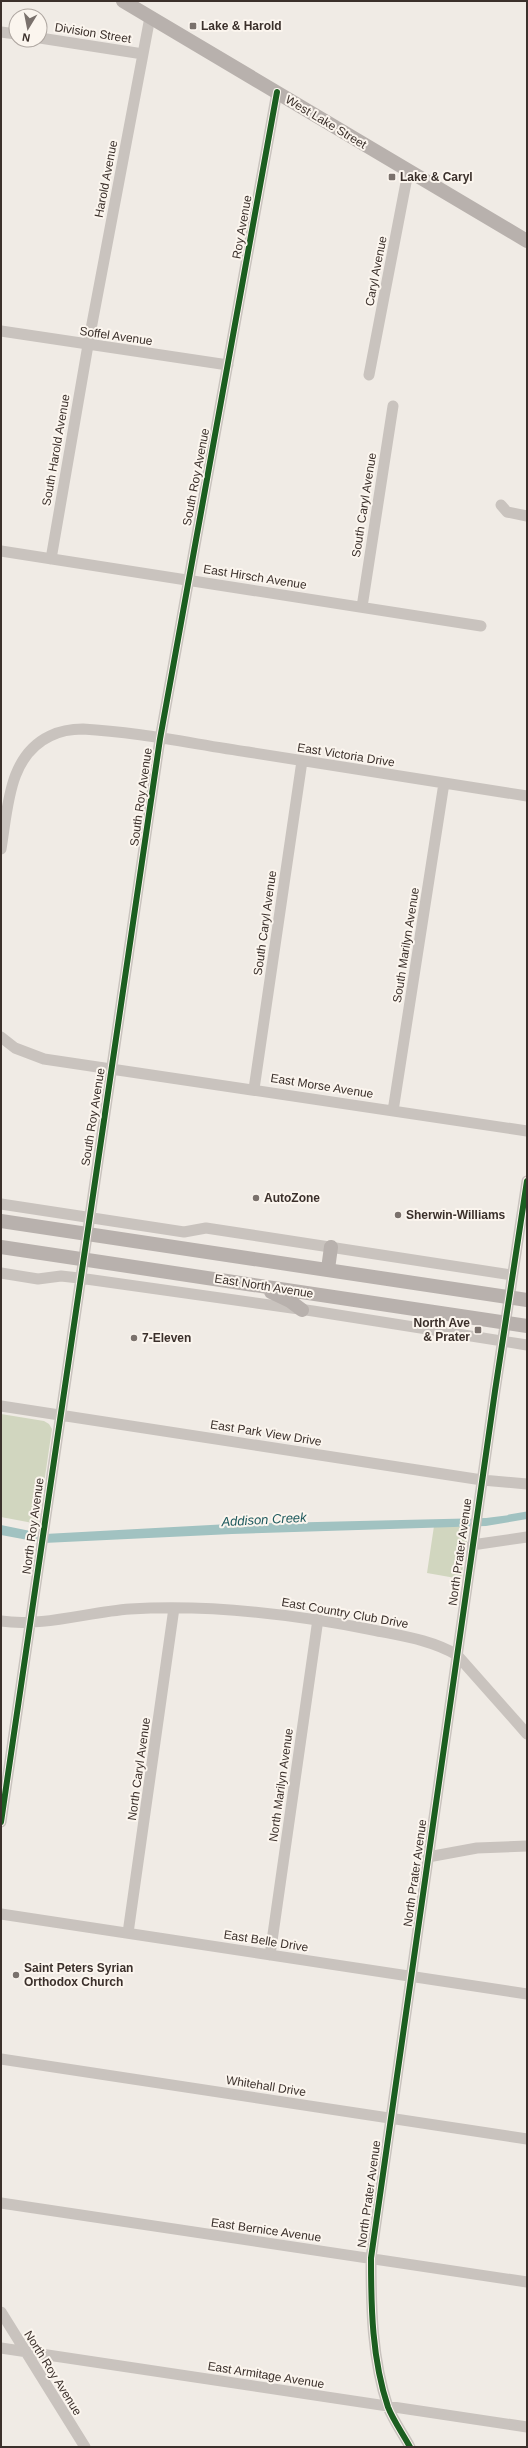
<svg xmlns="http://www.w3.org/2000/svg" width="528" height="2448" font-family="Arial,sans-serif">
<style>
.green{fill:#d1d6bf}
.water{fill:#a1c2c1}
.lines{fill:none;stroke-linecap:round;stroke-linejoin:round}
.stream{stroke:#a1c2c1;stroke-width:3}
.minor{stroke:#c9c3be;stroke-width:11}
.major{stroke:#b8b1ad;stroke-width:14}
.cycleway-casing{stroke:#fbf5ee;stroke-width:8}
.cycleway{stroke:#1b5e20;stroke-width:6}
.poi-dot{fill:#7a716c;stroke:#fbf5ee;stroke-width:1.5}
.labels{text-anchor:middle;stroke-width:4;stroke-linejoin:round;paint-order:stroke}
.poi-label{font-size:12px;font-weight:bold;fill:#3b302b;stroke:#fbf5ee;text-anchor:start}
.street-label{font-size:12px;fill:#3b302b;stroke:#fbf5ee}
.water-label{font-size:13px;font-style:italic;fill:#1f5a5e;stroke:#fbf5ee}
</style>
<rect width="100%" height="100%" fill="#f0ebe5"/>
<path class="green" d="M1,1414L44,1421L49,1424L52,1429L38,1524L1,1517Z
M434,1526L465,1527L467,1540L461,1579L427,1573Z"/>
<path class="water" d="M527,1513V1519L486,1526L232,1534L44,1543L1,1535V1525L45,1534L229,1524L486,1518Z"/>
<g class="lines">
<path class="stream" d="M509,1516L527,1513"/>
<path class="minor" d="M1,32L16,34
M40,38L143,54
M1,331L228,365
M369,375L408,172
M501,505L507,512L527,516
M1,551L481,626
M51,559L88,345L150,17
M362,607L393,406
M1,849C8,808 8,756 50,736C60,731 72,729 83,729C138,732 193,744 248,752C341,767 434,782 527,796
M1,1037L15,1048L44,1059L527,1131
M254,1089L302,761
M393,1111L444,783
M1,1204L184,1232L206,1228L512,1275
M1,1273L38,1279L61,1276L79,1278L313,1311L527,1345
M1,1406L482,1480L527,1484
M472,1545L527,1537
M1,1621C43,1627 88,1612 130,1609C212,1604 293,1614 373,1630C402,1636 432,1640 457,1655L527,1734
M1,1822L160,739L277,92
M428,1857L477,1848L527,1846
M1,1914L527,1994
M128,1933L174,1608
M270,1955L318,1619
M1,2059L527,2139
M1,2203L527,2282
M1,2312L85,2447
M1,2348L527,2427
M410,2447C403,2434 393,2420 388,2407C372,2359 371,2308 371,2258L495,1391L527,1181"/>
<path class="major" d="M123,1L527,241
M1,1221L527,1300
M1,1247L527,1326
M328,1269L331,1247
M271,1292L290,1301L302,1310"/>
<g class="cycleway-casing">
<path id="cycleway" d="M1,1822L160,739L277,92
M410,2447C403,2434 393,2420 388,2407C372,2359 371,2308 371,2258L495,1391L527,1181"/>
</g>
<use href="#cycleway" class="cycleway"/>
</g>
<g class="poi-dot">
<rect x="189" y="22" width="8" height="8" rx="2"/>
<rect x="388" y="173" width="8" height="8" rx="2"/>
<circle cx="256" cy="1198" r="4"/>
<circle cx="398" cy="1215" r="4"/>
<rect x="474" y="1326" width="8" height="8" rx="2"/>
<circle cx="134" cy="1338" r="4"/>
<circle cx="16" cy="1975" r="4"/>
</g>
<g class="labels">
<g class="poi-label">
<text x="201" y="30">Lake &amp; Harold</text>
<text x="400" y="181">Lake &amp; Caryl</text>
<text x="264" y="1202">AutoZone</text>
<text x="406" y="1219">Sherwin-Williams</text>
<text x="470" y="1327" text-anchor="end">North Ave<tspan x="470" dy="14">&amp; Prater</tspan></text>
<text x="142" y="1342">7-Eleven</text>
<text x="24" y="1972">Saint Peters Syrian<tspan x="24" dy="14">Orthodox Church</tspan></text>
</g>
<g class="street-label">
<text transform="translate(93 33) rotate(9)" y="4">Division Street</text>
<text transform="translate(326 122) rotate(31)" y="4">West Lake Street</text>
<text transform="translate(106 179) rotate(-79)" y="4">Harold Avenue</text>
<text transform="translate(242 227) rotate(-80)" y="4">Roy Avenue</text>
<text transform="translate(376 271) rotate(-79)" y="4">Caryl Avenue</text>
<text transform="translate(116 336) rotate(8)" y="4">Soffel Avenue</text>
<text transform="translate(56 450) rotate(-80)" y="4">South Harold Avenue</text>
<text transform="translate(196 477) rotate(-79)" y="4">South Roy Avenue</text>
<text transform="translate(364 505) rotate(-81)" y="4">South Caryl Avenue</text>
<text transform="translate(255 577) rotate(9)" y="4">East Hirsch Avenue</text>
<text transform="translate(346 755) rotate(9)" y="4">East Victoria Drive</text>
<text transform="translate(141 797) rotate(-82)" y="4">South Roy Avenue</text>
<text transform="translate(265 923) rotate(-82)" y="4">South Caryl Avenue</text>
<text transform="translate(406 945) rotate(-81)" y="4">South Marilyn Avenue</text>
<text transform="translate(322 1086) rotate(9)" y="4">East Morse Avenue</text>
<text transform="translate(93 1117) rotate(-81)" y="4">South Roy Avenue</text>
<text transform="translate(264 1286) rotate(9)" y="4">East North Avenue</text>
<text transform="translate(266 1433) rotate(9)" y="4">East Park View Drive</text>
<text transform="translate(33 1526) rotate(-82)" y="4">North Roy Avenue</text>
<text transform="translate(460 1552) rotate(-82)" y="4">North Prater Avenue</text>
<text transform="translate(345 1613) rotate(10)" y="4">East Country Club Drive</text>
<text transform="translate(139 1769) rotate(-82)" y="4">North Caryl Avenue</text>
<text transform="translate(281 1785) rotate(-82)" y="4">North Marilyn Avenue</text>
<text transform="translate(415 1873) rotate(-82)" y="4">North Prater Avenue</text>
<text transform="translate(266 1941) rotate(9)" y="4">East Belle Drive</text>
<text transform="translate(266 2086) rotate(9)" y="4">Whitehall Drive</text>
<text transform="translate(369 2194) rotate(-82)" y="4">North Prater Avenue</text>
<text transform="translate(266 2230) rotate(8)" y="4">East Bernice Avenue</text>
<text transform="translate(53 2373) rotate(58)" y="4">North Roy Avenue</text>
<text transform="translate(266 2375) rotate(9)" y="4">East Armitage Avenue</text>
</g>
<g class="water-label">
<text transform="translate(264 1519) rotate(-3)" y="5">Addison Creek</text>
</g>
</g>
<rect width="528" height="2448" fill="none" stroke="#3b302b" stroke-width="4"/>
<g transform="translate(28 28) rotate(190)"><circle r="19" fill="#fbf5ee" stroke="#aea6a0"/>
<path d="M0-3L7 15L0 10L-7 15Z" fill="#7a716c"/>
<text y="-6" font-size="11" font-weight="bold" text-anchor="middle" fill="#3b302b">N</text>
</g>
</svg>
